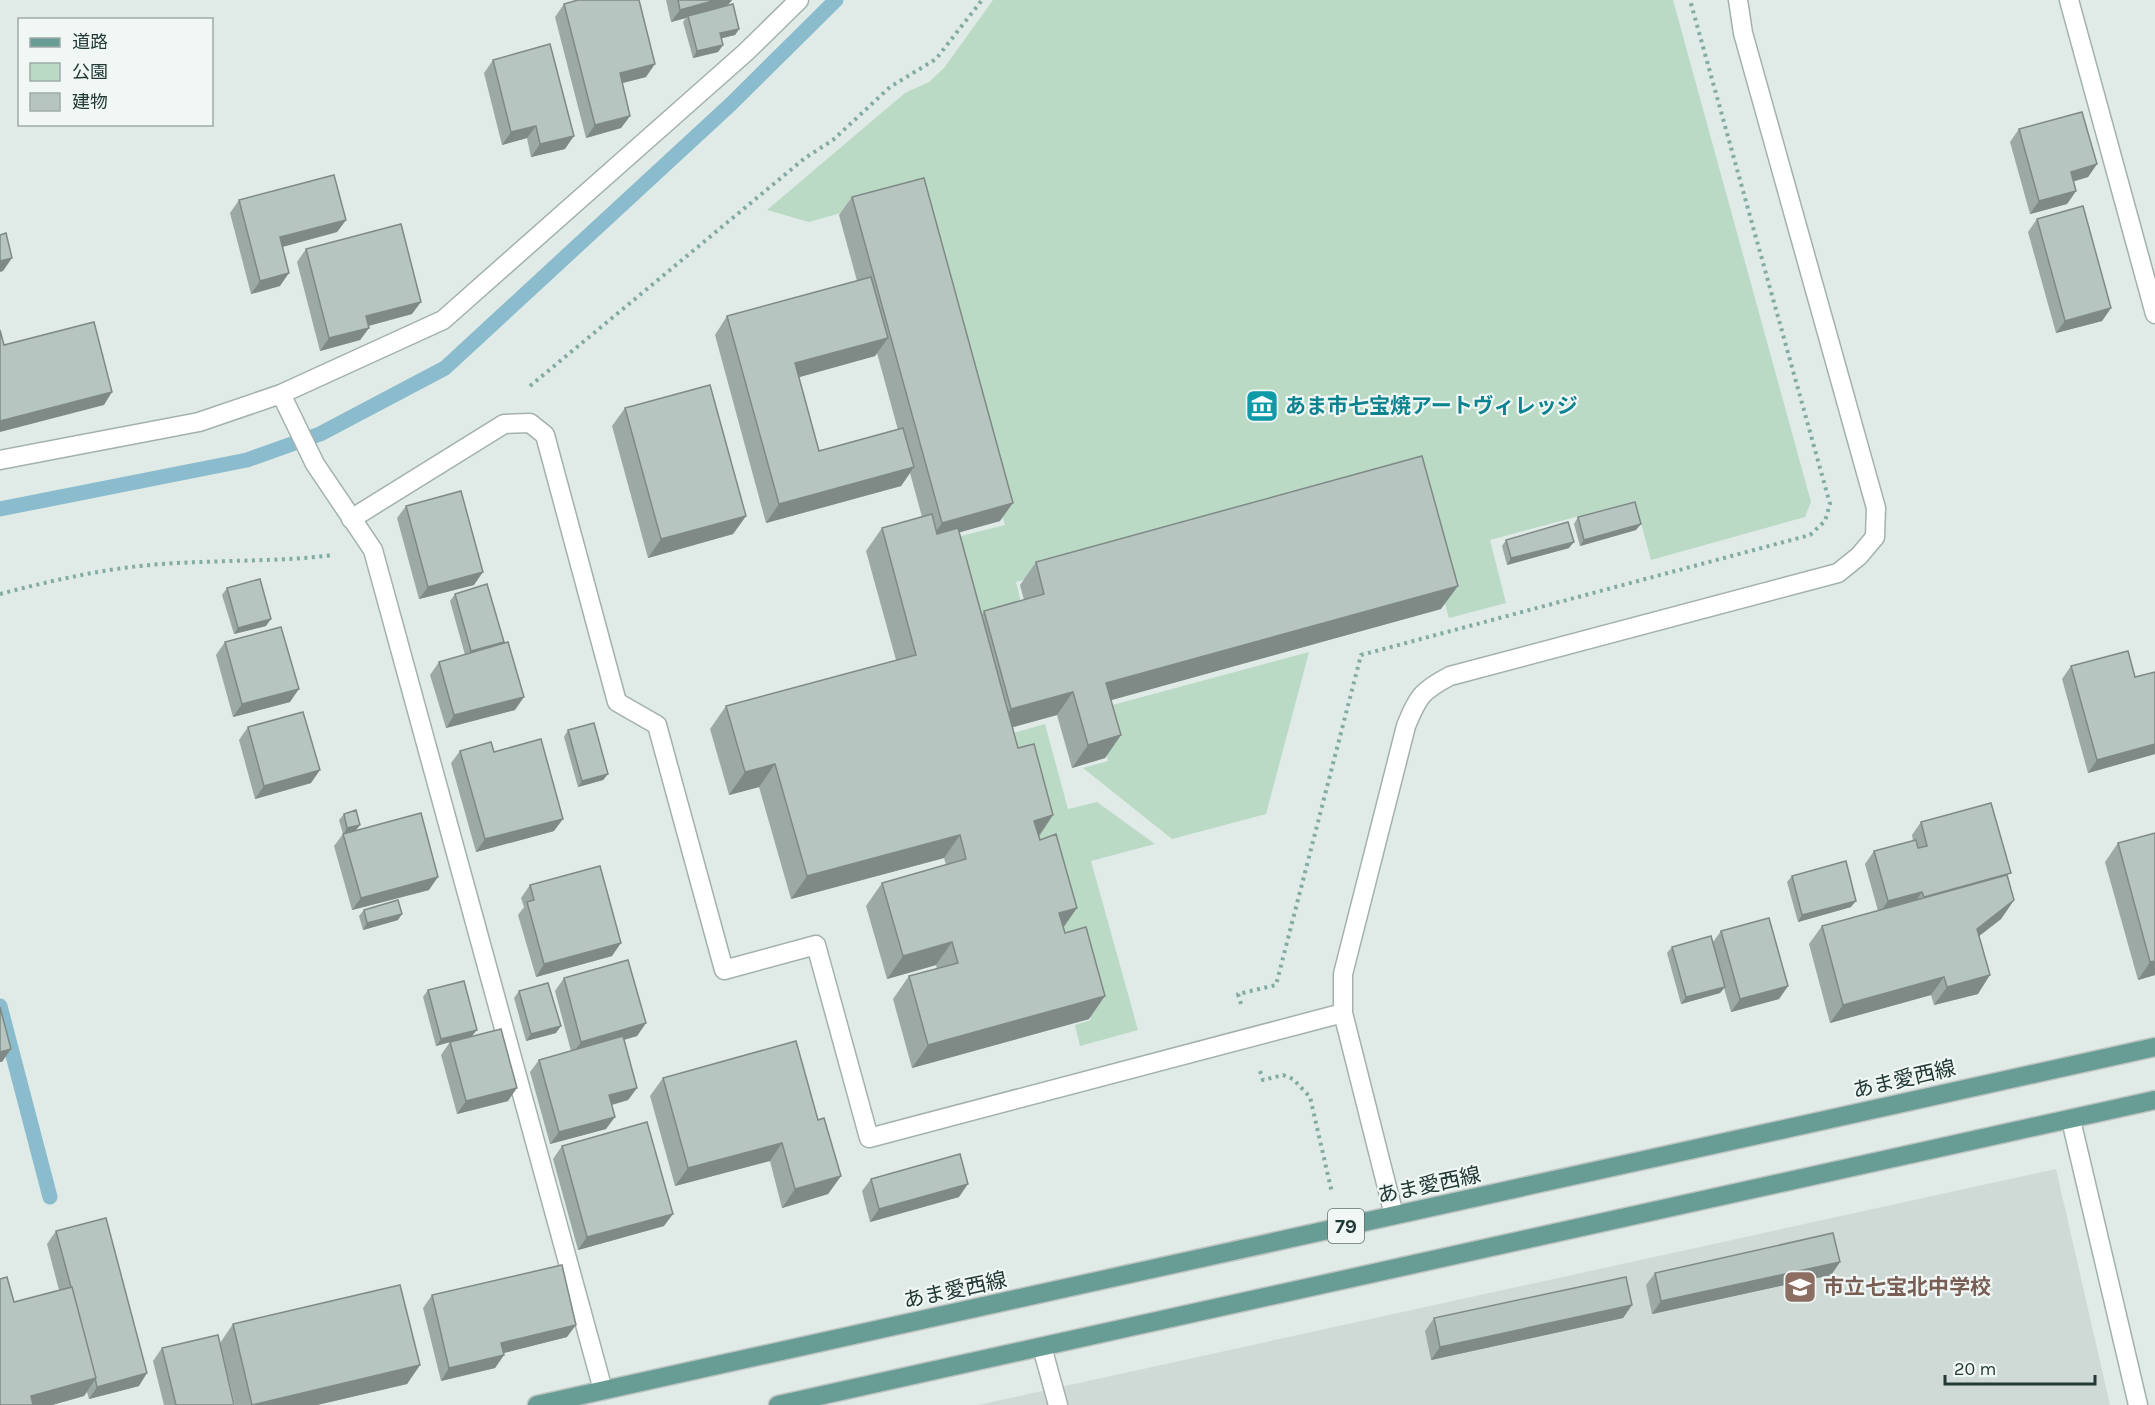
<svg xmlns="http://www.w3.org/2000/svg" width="2155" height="1405" font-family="Karla,'Noto Sans JP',sans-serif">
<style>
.built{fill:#cfdad6}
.green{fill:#badac6}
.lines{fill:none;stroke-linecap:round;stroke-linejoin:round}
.stream{stroke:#8bbccd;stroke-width:15}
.service-casing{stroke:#a3b1ae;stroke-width:21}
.minor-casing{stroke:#a3b1ae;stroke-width:21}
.tertiary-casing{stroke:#a3b1ae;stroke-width:21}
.primary-casing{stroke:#bdc4c2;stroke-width:21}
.path{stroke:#82aca3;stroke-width:4;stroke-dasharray:3 4.5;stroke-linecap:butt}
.service{stroke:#fff;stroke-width:18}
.minor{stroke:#fff;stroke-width:18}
.tertiary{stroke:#fff;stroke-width:18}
.primary{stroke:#679d94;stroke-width:18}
.wall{fill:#9da9a5;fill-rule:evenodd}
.shaded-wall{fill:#7f8a86}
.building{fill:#b6c5c0;stroke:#7f8a86;stroke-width:1.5}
.labels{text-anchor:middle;stroke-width:4.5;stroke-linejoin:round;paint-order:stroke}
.shield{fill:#f0f7f4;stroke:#60726e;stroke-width:1.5}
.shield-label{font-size:20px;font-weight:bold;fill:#223935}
.culture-label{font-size:21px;font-weight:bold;fill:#0d838f;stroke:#f0f7f4;text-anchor:start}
.street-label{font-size:21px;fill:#223935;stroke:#f0f7f4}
.education-label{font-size:21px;font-weight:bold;fill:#785e54;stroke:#f0f7f4;text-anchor:start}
</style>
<rect width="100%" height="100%" fill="#e0eae7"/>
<path class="built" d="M2056,1169L2110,1405H978Z"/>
<path class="green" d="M993,0H1673L1811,502L1805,517L1651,560L1635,501L1490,540L1506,603L1449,618L1409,473L1016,582L1024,614L969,629L945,540L1005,525L915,192L809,222L767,210L905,93L929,82L944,68Z
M1309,652L1266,814L1172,839L1083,768L1108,761L1094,710Z
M1045,724L1068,809L1097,802L1155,844L1091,861L1138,1030L1080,1046L1075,1025L1091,1020L1071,949L996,738Z"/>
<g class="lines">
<path class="stream" d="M0,509L247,460L320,434L445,368L731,104L836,0
M0,1006L50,1197"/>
<g class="service-casing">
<path id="service" d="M351,519L504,424L530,423L545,435L617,702L657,725L724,970L816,945L869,1138L1343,1013
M1394,1215L1343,1013V974L1406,726C1418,697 1421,691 1450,676L1838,573L1859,556L1875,537L1876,508L1743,33L1738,0
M1042,1347L1058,1405"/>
</g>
<g class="minor-casing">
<path id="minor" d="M281,394L315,464L373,550L603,1390
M0,460L199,422L281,394L443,320L746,52L799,0
M2071,1120L2138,1405"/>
</g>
<g class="tertiary-casing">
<path id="tertiary" d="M2069,0L2155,314"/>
</g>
<g class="primary-casing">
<path id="primary" d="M537,1405L2155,1047
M778,1405L2155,1100"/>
</g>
<path class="path" d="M530,386L805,158L833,140L890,87L936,59L982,0
M0,594C46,582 93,571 140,566C204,559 269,563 334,555
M1241,1004L1238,994L1276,985L1361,655L1810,535L1825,521L1830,504L1690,0
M1260,1071L1263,1080L1283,1075L1293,1079L1310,1097L1332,1193"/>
<use href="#service" class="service"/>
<use href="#minor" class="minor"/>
<use href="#tertiary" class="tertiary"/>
<use href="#primary" class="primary"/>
</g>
<path class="wall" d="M666,0H732L728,5L739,29L735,35L721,38L723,45L718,52L693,58L683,22L686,18L671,22Z
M564,4L646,77L622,83L630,116L621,128L586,138L555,17Z
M493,60L565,149L531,157L527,138L502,145L484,73Z
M2019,129L2097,164L2088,177L2074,181L2076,191L2067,204L2030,214L2010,142Z
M852,197L1000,521L959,532L982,614L984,611L1024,600L1020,585L1036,562L1441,609L1111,700L1121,735L1105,758L1072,768L1057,715L1013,727L1018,748L1053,815L1039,837L1089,1019L912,1068L893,999L909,976L937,969L936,965L887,979L866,906L882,883L946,865L944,858L791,899L759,787L729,795L710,729L726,706L896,660L866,551L882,528L922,517L910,473L901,486L766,523L715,335L727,316L857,281L839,215ZM877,353L898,430L819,451L799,377L875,356Z
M239,200L346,220L337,232L282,247L280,286L251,294L230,213Z
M2037,219L2111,308L2102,321L2056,333L2028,232Z
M306,249L412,314L368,326L369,328L360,340L320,351L297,262Z
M625,408L746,516L733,534L648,558L612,426Z
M406,506L474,585L419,599L397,518Z
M1578,517L1636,530L1580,546L1574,524Z
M1506,540L1569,548L1507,565L1502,546Z
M227,588L266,626L234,634L222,595Z
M455,594L504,642L502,644L515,710L446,728L430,675L439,662L465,655L450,601Z
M225,642L290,702L233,717L216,655Z
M2071,666L2135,677L2155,672V754L2088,773L2062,679Z
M248,727L311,783L255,799L239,740Z
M568,730L608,774L603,780L578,787L564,737Z
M460,751L494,752L554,831L476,852L451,763Z
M344,814L360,825L356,830L429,890L352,910L334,846L343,834L339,820Z
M1921,822L2008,877L2014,900L2001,919L1979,936L1978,994L1934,1005L1931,995L1830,1023L1809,944L1822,926L1878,911L1865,864L1874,851L1913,841L1912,835Z
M2155,833V975L2138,980L2105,862L2118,843Z
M1792,876L1851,907L1798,922L1787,882Z
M530,885L612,956L536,977L518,915L524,907L521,898Z
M364,910L398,920L363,930L359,916Z
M1721,931L1788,986L1779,999L1731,1012L1724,988L1720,993L1681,1004L1667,953L1672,947L1713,942Z
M564,978L646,1023L637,1036L624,1040L637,1088L628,1100L612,1105L606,1129L550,1144L530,1072L539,1060L571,1051L555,991Z
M428,990L472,1036L508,1101L457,1114L441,1055L450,1042L436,1046L423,997Z
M519,991L556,1033L526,1041L514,998Z
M663,1078L818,1120L841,1176L828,1194L782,1208L770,1161L675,1186L650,1096Z
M562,1146L664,1226L578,1250L553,1159Z
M871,1179L959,1197L870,1222L862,1191Z
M56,1231L139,1386L89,1399L87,1392L84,1396L52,1405H0L14,1302L59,1290L47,1244Z
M1840,1262L1831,1275L1652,1314L1646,1285L1655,1273Z
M432,1295L567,1337L503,1353L504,1355L495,1368L441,1381L423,1308Z
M1632,1305L1623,1318L1431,1360L1425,1331L1434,1318Z
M233,1324L420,1365L407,1384L317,1405H235L220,1343Z
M162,1348L234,1405H164L153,1361Z"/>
<path class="shaded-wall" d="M716,0H732L726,7L688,16L686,18L671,22L680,10Z
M739,29L735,35L715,40L720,33Z
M723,45L718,52L693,58L697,51Z
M655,64L646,77L611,86L620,73Z
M630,116L621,128L586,138L595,125Z
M536,126L527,138L502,145L511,132Z
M574,136L565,149L531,157L540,144Z
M2097,164L2088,177L2062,185L2071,172Z
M2076,191L2067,204L2030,214L2039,201Z
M346,220L337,232L271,250L280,237Z
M12,258L3,271L0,272V261Z
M289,273L280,286L251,294L260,281Z
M421,302L412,314L357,329L366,316Z
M2111,308L2102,321L2056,333L2065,321Z
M369,328L360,340L320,351L329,338Z
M888,338L875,356L782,382L795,363Z
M112,392L104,405L0,432V421Z
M914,467L901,486L766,523L779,504Z
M1013,503L1000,521L929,541L942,523Z
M746,516L733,534L648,558L661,539Z
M1641,524L1636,530L1580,546L1584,540Z
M1574,542L1569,548L1507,565L1511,558Z
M483,572L474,585L419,599L428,587Z
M1458,586L1441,609L1090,706L1106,683Z
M271,619L266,626L234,634L238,628Z
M504,642L499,648L466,658L471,651Z
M299,689L290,702L233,717L242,704Z
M1073,692L1057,715L995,732L1011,709Z
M524,697L515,710L446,728L454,715Z
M1121,735L1105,758L1072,768L1088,745Z
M2155,744V754L2088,773L2097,760Z
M775,764L759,787L729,795L745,772Z
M320,770L311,783L255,799L264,786Z
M608,774L603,780L578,787L582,781Z
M1053,815L1037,838L1034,821Z
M563,819L554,831L476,852L485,839Z
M360,825L355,831L343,835L347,828Z
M960,835L944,858L791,899L807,876Z
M438,877L429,890L352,910L361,898Z
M1922,892L1914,904L1879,914L1888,901Z
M2014,900L2001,919L1965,947L1977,929Z
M1856,901L1851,907L1798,922L1802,915Z
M1077,908L1061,931L1059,913Z
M402,914L398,920L363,930L367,923Z
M952,942L936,965L887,979L903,956Z
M621,943L612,956L536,977L544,964Z
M2155,961V975L2138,980L2150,962Z
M1990,975L1978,994L1934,1005L1947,987Z
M1944,977L1931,995L1830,1023L1843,1005Z
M1788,986L1779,999L1731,1012L1740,999Z
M1725,987L1720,993L1681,1004L1686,997Z
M1105,996L1089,1019L912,1068L928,1045Z
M646,1023L637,1036L572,1054L581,1042Z
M561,1026L556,1033L526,1041L531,1034Z
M477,1030L472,1036L436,1046L441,1039Z
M11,1049L2,1062H0V1052Z
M517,1088L508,1101L457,1114L466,1101Z
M637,1088L628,1100L600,1108L609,1095Z
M615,1117L606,1129L550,1144L559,1132Z
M782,1143L770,1161L675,1186L688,1168Z
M841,1176L828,1194L782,1208L795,1189Z
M968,1184L959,1197L870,1222L879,1209Z
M673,1214L664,1226L578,1250L587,1237Z
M1840,1262L1831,1275L1652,1314L1661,1301Z
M1632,1305L1623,1318L1431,1360L1440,1347Z
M576,1325L567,1337L492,1356L501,1343Z
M504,1355L495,1368L441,1381L449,1368Z
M420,1365L407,1384L317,1405H253Z
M147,1373L139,1386L89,1399L97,1387Z
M96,1378L84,1396L52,1405H24L31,1396Z"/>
<path class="building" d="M578,0H639L655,64L620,73L630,116L595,125L564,4Z
M678,0H716L680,10Z
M733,4L739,29L720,33L723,45L697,51L688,16Z
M550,44L574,136L540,144L536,126L511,132L493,60Z
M2082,112L2097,164L2071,172L2076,191L2039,201L2019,129Z
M334,175L346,220L280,237L289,273L260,281L239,200Z
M924,178L1013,503L942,523L852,197Z
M2083,206L2111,308L2065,321L2037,219Z
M401,224L421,302L366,316L369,328L329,338L306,249Z
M6,233L12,258L0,261V235Z
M871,277L888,338L795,363L819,451L903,428L914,467L779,504L727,316Z
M94,322L112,392L0,421V330L4,345Z
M710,385L746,516L661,539L625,408Z
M1422,456L1458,586L1106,683L1121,735L1088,745L1073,692L1011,709L984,611L1044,594L1036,562Z
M461,491L483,572L428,587L406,506Z
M1635,502L1641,524L1584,540L1578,517Z
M932,514L937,534L958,528L1018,748L1034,744L1053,815L1034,821L1040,840L1056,834L1077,908L1059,913L1065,933L1086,927L1105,996L928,1045L909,976L958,963L952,942L903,956L882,883L966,859L960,835L807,876L775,764L745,772L726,706L916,655L882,528Z
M1568,522L1574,542L1511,558L1506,540Z
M260,579L271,619L238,628L227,588Z
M487,584L504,642L471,651L455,594Z
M281,627L299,689L242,704L225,642Z
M508,642L524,697L454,715L439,662Z
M2128,651L2135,677L2155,672V744L2097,760L2071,666Z
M303,712L320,770L264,786L248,727Z
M594,723L608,774L582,781L568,730Z
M541,739L563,819L485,839L460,751L491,742L494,752Z
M1991,803L2011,873L1924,897L1922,892L1888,901L1874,851L1916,840L1918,848L1927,846L1921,822Z
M356,810L360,825L347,828L344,814Z
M421,813L438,877L361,898L343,834Z
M2155,833V961L2150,962L2118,843Z
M1846,861L1856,901L1802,915L1792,876Z
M600,866L621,943L544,964L527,902L534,900L530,885Z
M2007,875L2014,900L1977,929L1990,975L1947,987L1944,977L1843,1005L1822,926Z
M398,900L402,914L367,923L364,910Z
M1769,918L1788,986L1740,999L1721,931Z
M1711,936L1725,987L1686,997L1672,947Z
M628,960L646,1023L581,1042L564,978Z
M464,981L477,1030L441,1039L428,990Z
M548,983L561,1026L531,1034L519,991Z
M0,1007L11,1049L0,1052Z
M501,1029L517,1088L466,1101L450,1042Z
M623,1036L637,1088L609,1095L615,1117L559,1132L539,1060Z
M796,1041L818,1120L824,1118L841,1176L795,1189L782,1143L688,1168L663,1078Z
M647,1122L673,1214L587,1237L562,1146Z
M960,1154L968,1184L879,1209L871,1179Z
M106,1218L147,1373L97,1387L95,1378H96L72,1287H71L56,1231Z
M1833,1233L1840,1262L1661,1301L1655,1273Z
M562,1265L576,1325L501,1343L504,1355L449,1368L432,1295Z
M7,1277L14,1302L72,1287L96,1378L31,1396L33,1405H0V1279Z
M1626,1277L1632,1305L1440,1347L1434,1318Z
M400,1285L420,1365L252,1405L233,1324Z
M218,1335L234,1405H176L162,1348Z"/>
<defs>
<g id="museum-square" transform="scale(1.725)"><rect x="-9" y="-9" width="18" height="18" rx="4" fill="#0f9aa8" stroke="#f0f7f4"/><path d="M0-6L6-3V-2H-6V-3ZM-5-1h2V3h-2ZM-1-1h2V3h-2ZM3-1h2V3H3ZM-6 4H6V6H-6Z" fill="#fff"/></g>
<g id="school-square" transform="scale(1.725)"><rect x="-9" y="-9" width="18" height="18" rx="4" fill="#8d6e63" stroke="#f0f7f4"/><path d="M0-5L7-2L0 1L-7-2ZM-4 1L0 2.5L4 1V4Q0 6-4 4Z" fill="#fff"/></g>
</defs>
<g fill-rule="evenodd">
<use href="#museum-square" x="1262" y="406"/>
<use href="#school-square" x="1800" y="1287"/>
</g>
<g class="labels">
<rect class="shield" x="1328" y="1209" width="36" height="34" rx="4.5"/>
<g class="shield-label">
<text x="1346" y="1233">79</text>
</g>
<g class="culture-label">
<text x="1285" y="413">あま市七宝焼アートヴィレッジ</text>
</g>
<g class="street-label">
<text transform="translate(1904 1079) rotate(-13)" y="7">あま愛西線</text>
<text transform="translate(1429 1185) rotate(-12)" y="7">あま愛西線</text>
<text transform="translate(955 1290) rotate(-12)" y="7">あま愛西線</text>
</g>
<g class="education-label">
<text x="1823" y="1294">市立七宝北中学校</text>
</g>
</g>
<rect x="18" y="18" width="195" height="108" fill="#f0f7f4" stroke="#9eaba8" stroke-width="1.5"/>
<rect x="30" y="38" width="30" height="9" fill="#679d94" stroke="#9eaba8" stroke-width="1.5"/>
<text x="72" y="48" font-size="18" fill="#223935">道路</text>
<rect x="30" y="63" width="30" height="18" fill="#badac6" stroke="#9eaba8" stroke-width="1.5"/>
<text x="72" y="78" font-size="18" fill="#223935">公園</text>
<rect x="30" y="93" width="30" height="18" fill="#b6c5c0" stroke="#9eaba8" stroke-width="1.5"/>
<text x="72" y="108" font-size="18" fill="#223935">建物</text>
<path d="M1945 1375v9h150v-9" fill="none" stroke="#223935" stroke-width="3"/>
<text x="1954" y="1375" font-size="18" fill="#223935" stroke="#f0f7f4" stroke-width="4.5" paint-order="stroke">20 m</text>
</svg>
